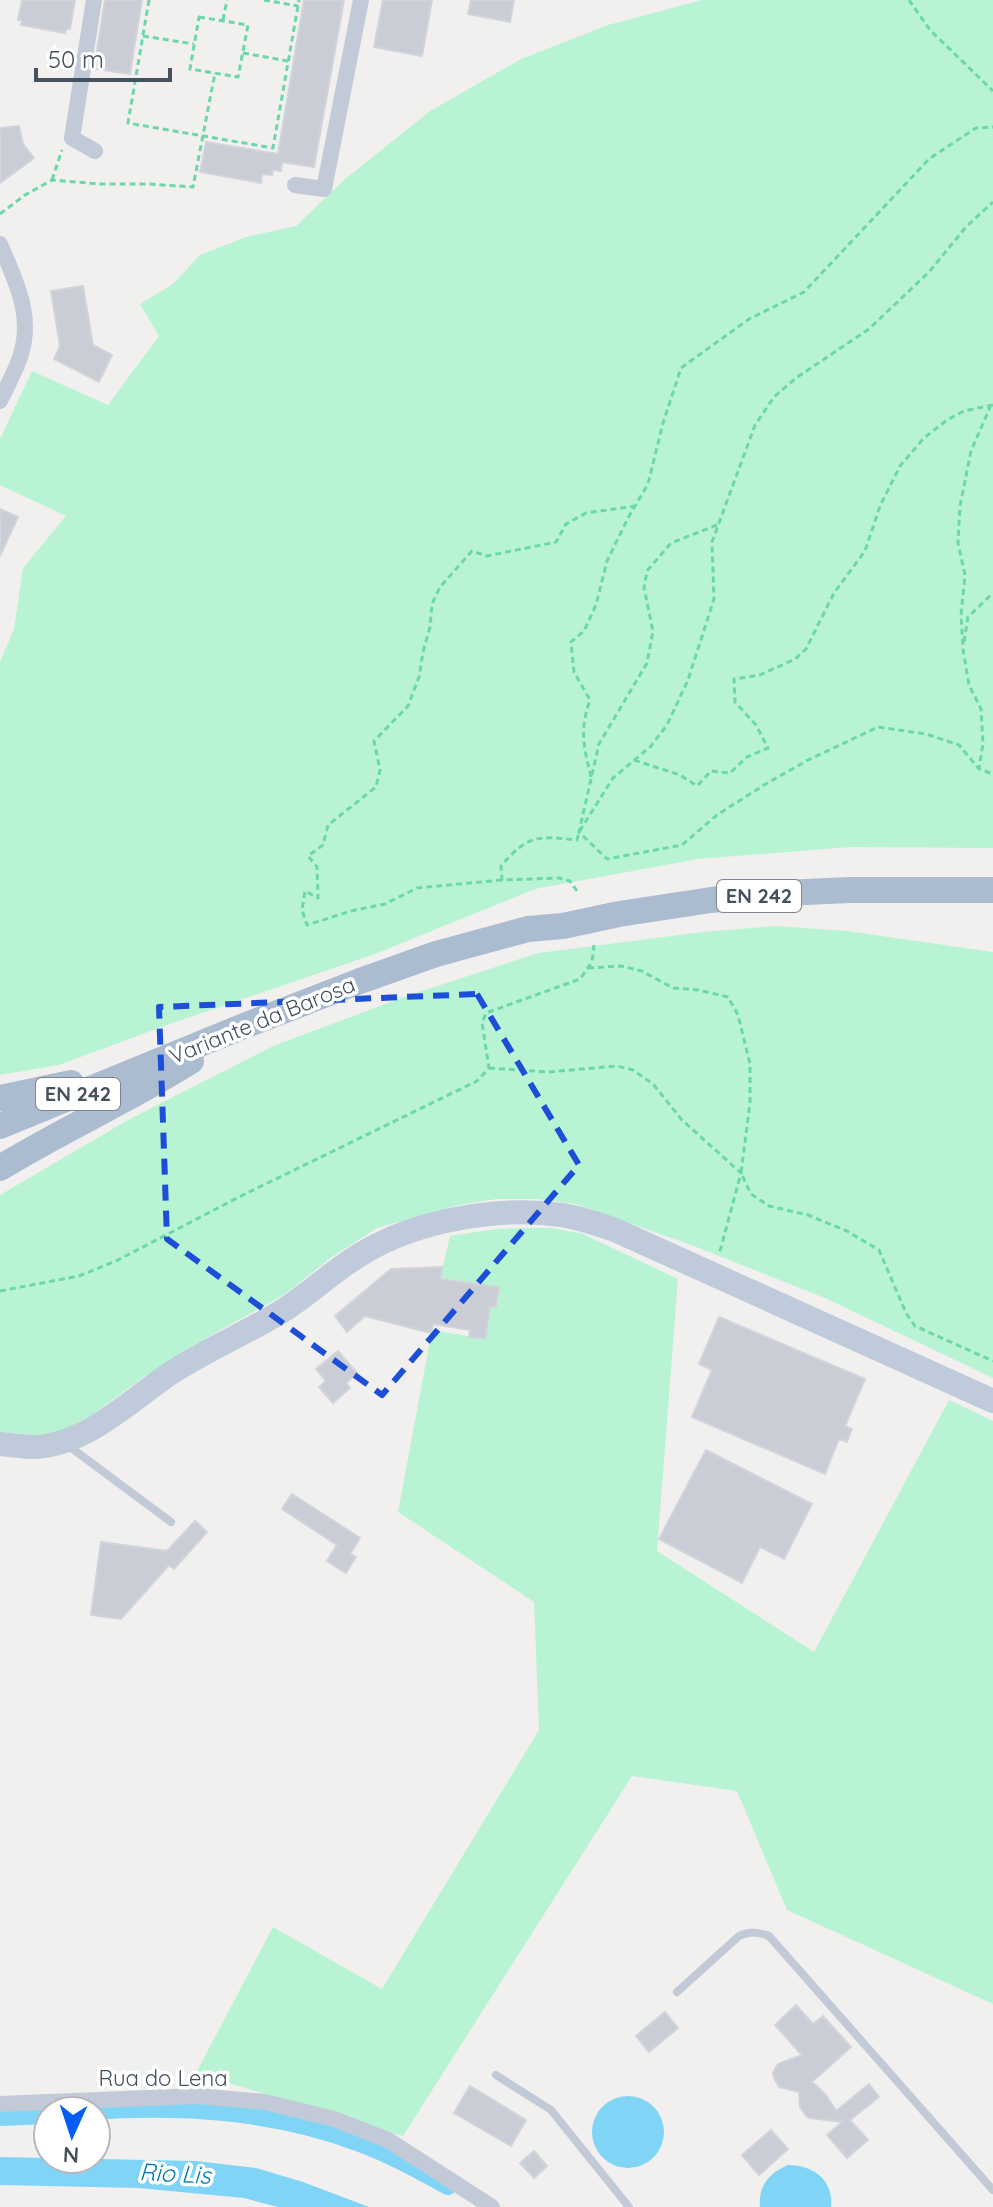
<svg xmlns="http://www.w3.org/2000/svg" width="993" height="2207" font-family="Quicksand,sans-serif">
<style>
.green{fill:#b8f4d4}
.water{fill:#80d5f6}
.lines{fill:none;stroke-linecap:round;stroke-linejoin:round}
.canal{stroke:#80d5f6;stroke-width:18}
.building{fill:#cacdd5;stroke:#d2d4db;stroke-width:2}
.path{stroke:#6cd7aa;stroke-width:3;stroke-dasharray:6 4;stroke-linecap:butt}
.service{stroke:#c1cad6;stroke-width:8}
.minor{stroke:#c1cad6;stroke-width:16}
.secondary{stroke:#bfcada;stroke-width:24}
.primary{stroke:#abbcd1;stroke-width:26}
.marked{fill:none;stroke:#1d4ed8;stroke-width:6;stroke-dasharray:16 10;stroke-linejoin:round}
.labels{text-anchor:middle;stroke-width:7;stroke-linejoin:round;paint-order:stroke}
.shield{fill:#fff;stroke:#7d858f;stroke-width:2}
.shield-label{font-size:20px;font-weight:bold;fill:#45515f}
.street-label{font-size:22px;fill:#45515f;stroke:#fff}
.water-label{font-size:24px;font-style:italic;fill:#017daf;stroke:#fff}
</style>
<rect width="100%" height="100%" fill="#f2efef"/>
<path class="green" d="M702,0H993V848L851,847L698,859L535,889L375,954L164,1026L59,1065L0,1075V662L14,629L23,568L66,516L0,485V439L32,371L108,405L159,336L140,304L173,284L200,255L246,237L296,226L344,180L430,111L521,59L608,25Z
M776,926L847,931L993,952V1378L825,1298L699,1248L576,1204L537,1199H497L459,1205L377,1228L332,1257L285,1294L215,1333L144,1377L93,1414L62,1431L37,1435L0,1432V1195L128,1120L273,1046L404,997L538,953L703,932Z
M525,1228H552L583,1234L678,1279L657,1551L814,1652L949,1400L993,1421V2004L787,1910L737,1791L632,1776L403,2136L196,2073L273,1927L382,1989L539,1730L534,1602L398,1512L432,1330L485,1339L490,1306H497L499,1287L440,1278L450,1236L497,1229Z"/>
<path class="water" d="M592 2132a36 36 0 1 1 72 0a36 36 0 1 1-72 0Z
M0,2157L196,2161L256,2168L303,2182L369,2207H278L244,2198L138,2188L0,2185Z
M788,2165C813,2165 834,2180 831,2207H760C758,2186 769,2173 788,2165Z"/>
<g class="lines">
<path class="canal" d="M89,2111C181,2105 273,2110 360,2143C390,2154 419,2170 448,2186
M0,2117L48,2115"/>
</g>
<path class="building" d="M22,0H75L70,29H66L65,33L21,25L22,20H18Z
M105,0H142L130,74L94,69Z
M304,0H344L314,167L282,162L281,171L273,170L272,175L262,174L261,183L200,172L206,142L278,154Z
M383,0H432L422,56L374,47Z
M471,0H514L510,22L468,14Z
M19,126L23,144L34,158L0,183V128Z
M83,286L93,345L112,355L99,382L54,359L60,346L51,291Z
M0,509L18,517L0,556Z
M442,1267L441,1279L499,1287L496,1307L490,1306L485,1339L469,1337L470,1330L433,1324L431,1333L365,1316L347,1332L335,1316L391,1269Z
M719,1317L865,1379L845,1426L852,1429L847,1442L839,1439L825,1474L692,1417L712,1370L699,1364Z
M338,1351L357,1373L346,1383L350,1388L333,1403L319,1387L326,1381L316,1369Z
M706,1450L812,1504L784,1559L760,1547L742,1583L659,1539Z
M292,1494L360,1538L350,1554L356,1557L346,1573L327,1561L337,1545L282,1509Z
M195,1521L207,1532L174,1569L169,1565L121,1619L91,1615L101,1542L167,1551Z
M796,2005L813,2024L823,2016L851,2047L812,2082L826,2095L836,2111L869,2084L879,2097L850,2120L868,2140L847,2158L827,2135L842,2122L810,2118L806,2116L800,2107L799,2092L779,2087L774,2078L773,2073L778,2064L802,2055L775,2025Z
M665,2012L678,2028L649,2052L636,2036Z
M470,2086L526,2120L511,2146L454,2113Z
M771,2130L788,2149L759,2175L742,2155Z
M534,2151L547,2166L534,2178L520,2163Z"/>
<g class="lines">
<path class="path" d="M149,0L128,123L273,148L299,0
M264,0L298,6
M909,0L930,30L993,91
M199,17L248,25L238,77L190,69Z
M223,20L227,0
M143,36L194,44
M243,53L288,61
M52,180L62,150
M0,214L25,195L52,180L100,184H148L193,187L215,73
M991,405L971,451L960,506L958,543L965,575L961,615L963,649L969,685L981,709L983,743L979,769L993,774
M717,525L671,543L647,571L644,588L653,631L647,663L599,744L579,832L607,859L682,845L717,815L764,785L808,760L878,727L926,734L959,745L979,769
M964,642L968,617L993,593
M634,760L680,775L697,786L711,771L730,773L747,757L768,748L756,725L735,702L734,679L760,675L795,659L806,649L834,593L865,551L880,506L900,466L924,438L947,420L964,411L993,405
M591,777C584,747 579,731 590,700L574,672L571,642L584,631L596,605L607,561L628,518L648,484L663,423L681,368L749,319L804,292L929,159L976,128L993,127
M502,880L417,888L385,904L351,911L307,925L302,910L305,891L318,898L317,867L308,856L323,845L328,825L376,787L380,770L374,741L408,706L419,677L423,652L430,627L432,604L440,587L472,551L487,556L556,542L566,524L586,513L636,506
M577,891L570,881L559,878L502,880L501,866C528,834 539,836 577,840L579,832L613,778L651,746L667,725L688,680L714,599L712,542L755,425L774,397L796,378L869,329L929,272L966,227L993,202
M588,968L621,966L642,971L673,988L698,990L728,997L738,1015L750,1064V1103L741,1173L751,1194L769,1206L808,1215L847,1231L879,1250L906,1313L915,1326L993,1361
M489,1068L548,1072L617,1066L633,1070L653,1084L682,1120L741,1173L719,1255
M0,1291L79,1276L116,1261L241,1196L477,1081L489,1068L482,1023L486,1013L580,979L592,962L594,945"/>
<path class="service" d="M66,1444L171,1522
M677,1992L739,1936C751,1931 758,1932 769,1936L993,2190
M496,2075L551,2110L629,2207"/>
<path class="minor" d="M94,0L72,138L95,151
M295,185L324,189L361,0
M0,244C16,282 35,318 19,360C14,374 6,388 0,401
M0,2104L198,2096L265,2102L334,2119L388,2140L492,2207"/>
<path class="secondary" d="M0,1444C12,1445 24,1447 36,1447C86,1444 129,1402 168,1375C205,1350 247,1333 284,1310C312,1292 335,1269 363,1253C417,1220 500,1206 562,1215C580,1218 598,1224 615,1230L993,1401"/>
<path class="primary" d="M0,1098L71,1083
M0,1126L244,1026L360,981L436,954L528,929L563,926L619,914L711,900L783,893L850,890H993
M0,1168C62,1130 129,1100 191,1061"/>
</g>
<path class="marked" d="M477,994L579,1165L382,1395L167,1239L159,1007Z"/>
<g class="labels">
<g class="shield">
<rect x="717" y="880" width="84" height="32" rx="6"/>
<rect x="36" y="1078" width="84" height="32" rx="6"/>
</g>
<g class="shield-label">
<text x="759" y="903">EN 242</text>
<text x="78" y="1101">EN 242</text>
</g>
<g class="street-label">
<text transform="translate(262 1020) rotate(-22)" y="8">Variante da Barosa</text>
<text x="163" y="2086">Rua do Lena</text>
</g>
<g class="water-label">
<text transform="translate(175 2174) rotate(3)" y="8">Rio Lis</text>
</g>
</g>
<g transform="translate(72 2135) rotate(183)"><circle r="38" fill="#ffffff" stroke="#b5b9bf" stroke-width="2"/>
<path d="M0-6L14 30L0 20L-14 30Z" fill="#045df7"/>
<text y="-12" font-size="22" font-weight="bold" text-anchor="middle" fill="#45515f">N</text>
</g>
<path d="M36 68v12h134v-12" fill="none" stroke="#45515f" stroke-width="4"/>
<text x="48" y="68" font-size="24" fill="#45515f" stroke="#ffffff" stroke-width="6" paint-order="stroke">50 m</text>
</svg>
